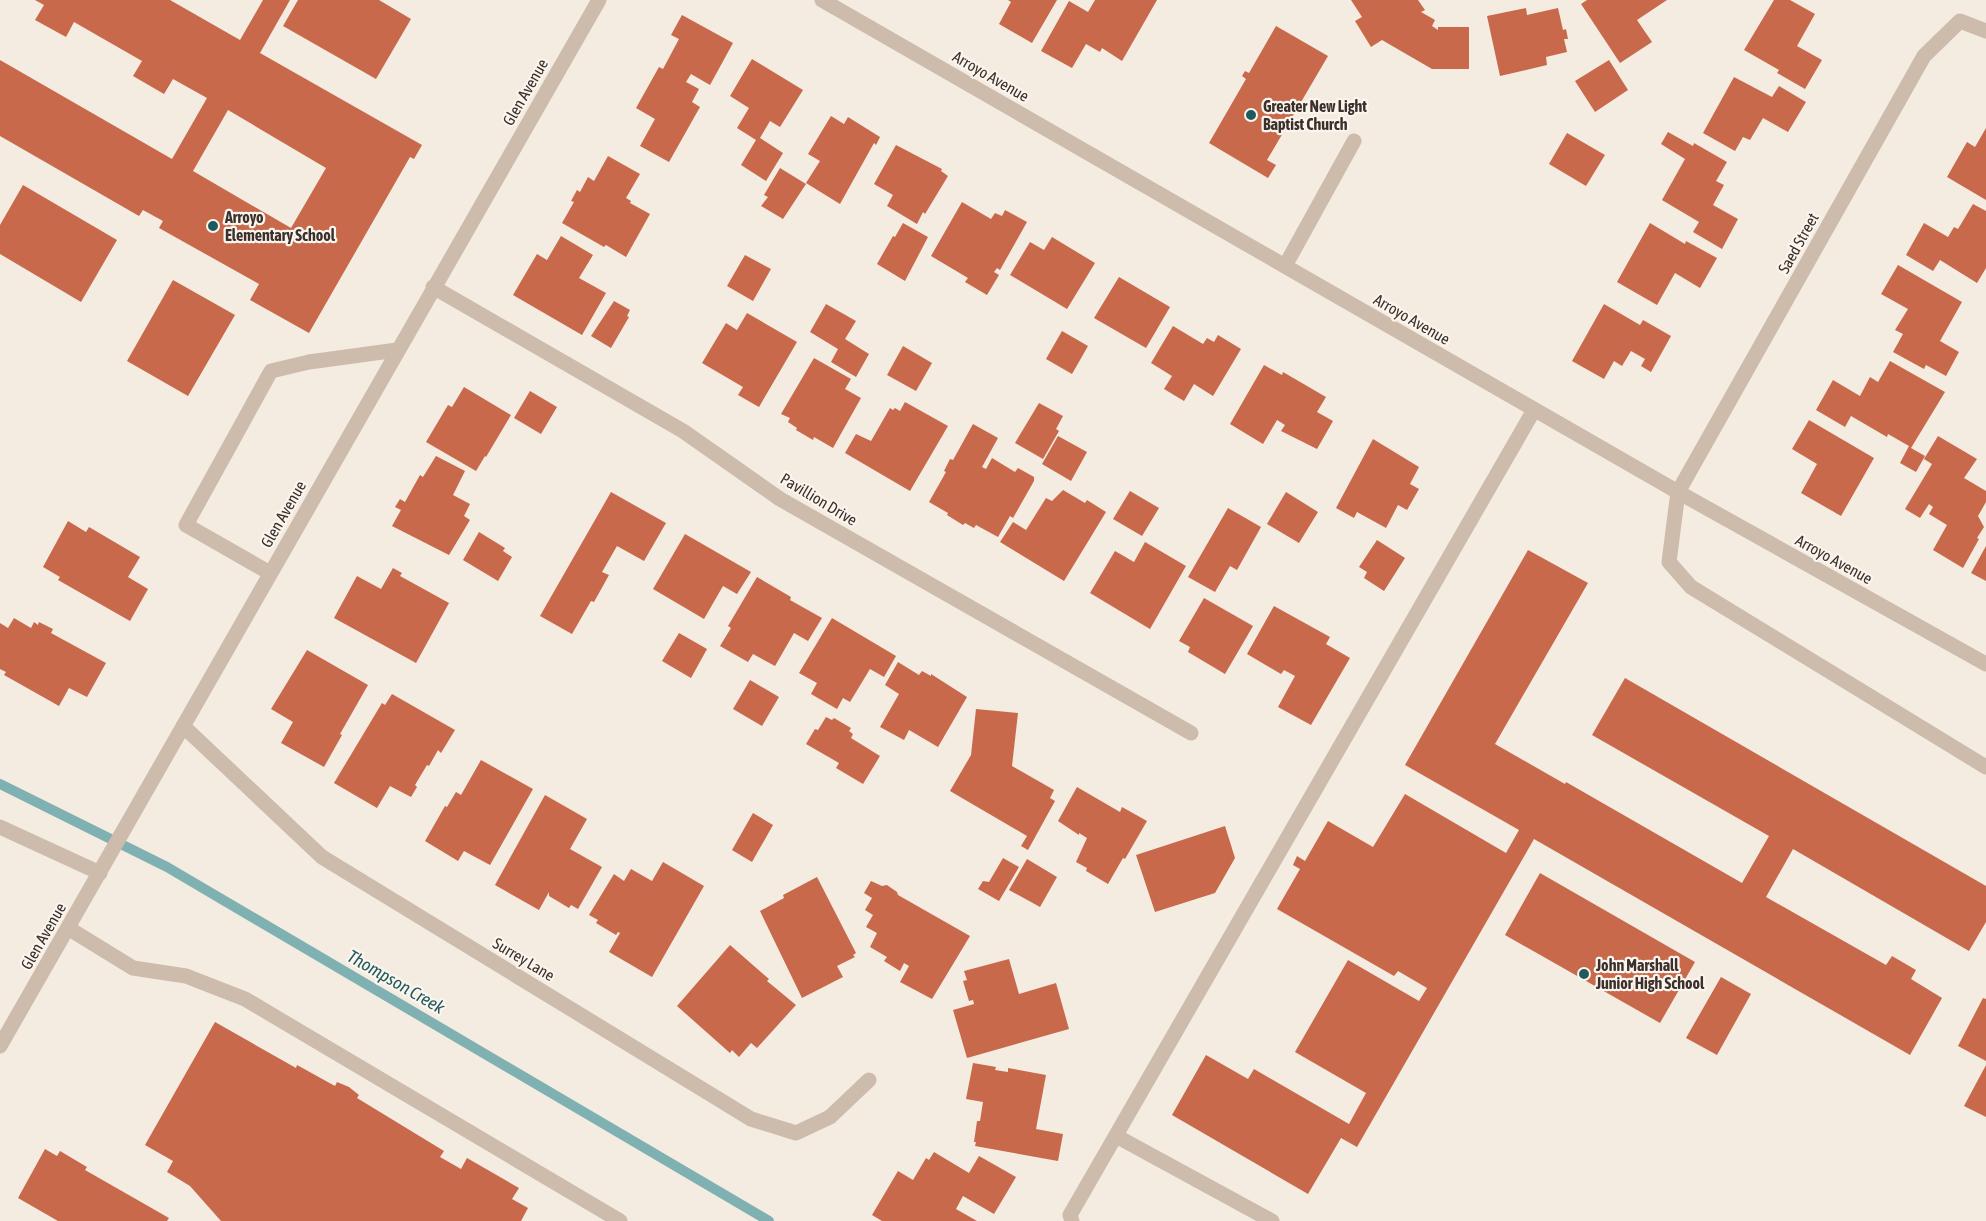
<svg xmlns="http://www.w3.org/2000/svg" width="1986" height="1221" font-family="'Asap Condensed',sans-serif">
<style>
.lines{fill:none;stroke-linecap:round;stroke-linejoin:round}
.stream{stroke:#7fb0b2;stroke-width:10}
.building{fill:#c8694b;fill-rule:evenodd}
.service{stroke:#cdbbac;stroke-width:15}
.minor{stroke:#cdbbac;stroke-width:15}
.tertiary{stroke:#cdbbac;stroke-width:15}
.poi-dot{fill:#1f5a5e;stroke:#fbf5ee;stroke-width:2}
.labels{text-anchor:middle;stroke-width:4.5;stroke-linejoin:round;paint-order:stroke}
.street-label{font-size:16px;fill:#3b302b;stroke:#fbf5ee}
.poi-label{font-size:16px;font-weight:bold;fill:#3b302b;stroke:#fbf5ee;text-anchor:start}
.water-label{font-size:18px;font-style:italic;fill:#1f5a5e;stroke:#fbf5ee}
</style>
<rect width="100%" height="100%" fill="#f4ebe1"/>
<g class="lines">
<path class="stream" d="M0,784L167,867L769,1221"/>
</g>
<path class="building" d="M35,0H170L240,40L263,0H290L260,53L422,145L414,159L410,157L309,333L250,300L259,284L159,228L163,221L143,210L139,216L0,136V60L172,159L207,98L173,79L164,94L133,76L142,61L74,22L66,37L35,20L44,5ZM228,110L326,168L291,228L193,171Z
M298,0H379L411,19L376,79L283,26Z
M1008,0H1057L1032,43L999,24L1011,2Z
M1095,0H1157L1122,61L1102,48L1100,52L1086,44L1072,68L1041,51L1069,1L1088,12Z
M1351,0H1418L1425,10L1421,12L1435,20L1432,26L1438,30V27H1469V69H1432L1382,40L1371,47L1355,21L1362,17Z
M1587,0H1667L1637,20L1652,42L1620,63L1581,4Z
M1774,0H1790L1815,14L1797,46L1822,60L1805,89L1777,73L1779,70L1744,50Z
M1526,8L1527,15L1558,8L1563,30L1566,29L1568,39H1564L1567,52L1546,57L1547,65L1500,76L1487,16Z
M682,15L733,43L710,85L691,74L686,82L699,89L692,102L700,107L669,162L640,146L655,119L636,108L659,67L663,69L679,39L671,35Z
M1276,26L1328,56L1267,160L1276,165L1268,178L1209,143L1246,79L1242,76L1245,71L1249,73Z
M752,59L803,90L780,127L770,121L760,138L783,153L766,181L741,165L756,140L737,128L749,108L730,96Z
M1609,60L1628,90L1595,112L1575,81Z
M1734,77L1772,97L1779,86L1806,102L1788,132L1763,118L1750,140L1743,137L1735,151L1703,133Z
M831,116L844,124L848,117L880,137L876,145L874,143L840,204L806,183L820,161L808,154Z
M1986,128V200L1947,177L1967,142L1975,147Z
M1668,132L1693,146L1694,143L1727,162L1716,181L1724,185L1713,205L1738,219L1722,249L1693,232L1699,222L1662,200L1685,159L1661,144Z
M1567,133L1605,155L1586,186L1549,164Z
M896,145L942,169L941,171L948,176L925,214L923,212L917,224L887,206L893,195L874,184Z
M608,156L640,174L626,198L631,201L630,203L650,214L626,257L606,245L604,247L562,223L574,202L571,201L577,190L580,192L588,177L594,181Z
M780,168L806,184L783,219L761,206L768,197L764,195Z
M23,185L117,240L81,302L0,254V225Z
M962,202L991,219L995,213L1002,216L1005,210L1027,222L1000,270L997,268L994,272L999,275L987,295L965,282L968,278L931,256Z
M1973,204L1986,211V268L1977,283L1940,260L1933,271L1906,255L1924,223L1948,237L1954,227L1958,229Z
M903,223L928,237L905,281L877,264L893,236L895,237Z
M1650,223L1685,244L1686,241L1717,258L1700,288L1675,273L1657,305L1617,282Z
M561,236L593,255L579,278L606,293L582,335L513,295L537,254L547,260Z
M1052,237L1095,263L1067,309L1010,275L1030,242L1044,250Z
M745,255L771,269L753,301L727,286Z
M1898,265L1962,302L1940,341L1959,352L1946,376L1926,365L1924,369L1893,352L1903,334L1895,330L1908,309L1881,294Z
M1119,277L1170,307L1146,348L1094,318Z
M173,280L235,315L188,396L127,361Z
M614,301L630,310L627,316L629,317L611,348L591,336Z
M826,304L856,321L845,339L869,354L856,377L831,362L838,349L810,332Z
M1604,304L1640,325L1643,320L1671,336L1651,372L1641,366L1645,359L1631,351L1622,366L1614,361L1604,379L1572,361Z
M747,313L797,342L759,407L738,395L743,387L702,363L726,323L737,330Z
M1173,326L1203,344L1207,338L1214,342L1218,335L1241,349L1213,396L1194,384L1184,401L1164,389L1172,376L1151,363Z
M1062,331L1088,346L1072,374L1046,359Z
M903,346L932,363L916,391L887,375Z
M814,358L851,379L845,389L861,398L833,448L814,437L813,440L796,430L797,428L788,422L790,418L781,414Z
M1890,361L1945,392L1911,448L1925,456L1916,472L1900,463L1909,446L1888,434L1887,437L1851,416L1845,427L1816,410L1833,380L1860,396L1870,377L1878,382Z
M1264,365L1282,375L1283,372L1326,397L1317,412L1333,421L1317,449L1281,431L1285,425L1277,420L1263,444L1230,424Z
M464,387L511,415L486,457L485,456L476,471L426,442L448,405L452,407Z
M530,391L557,407L541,434L514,418Z
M905,402L948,426L910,491L845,453L856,434L871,441L890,408L893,410L895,408L900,411Z
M1039,403L1063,416L1056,429L1059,431L1043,459L1015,443Z
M1809,420L1874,458L1841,516L1801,493L1817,464L1792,449Z
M973,424L998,438L982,467L986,469L992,458L1015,472L1018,468L1034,477V481L1013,518L1010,516L998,537L976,525L974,528L965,523L963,525L947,515L948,513L929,502L946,472L944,471L950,459L953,460Z
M1058,436L1087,452L1071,481L1042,464Z
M1938,436L1977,459L1964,478L1986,491V502L1978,516L1984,527L1977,538L1979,539L1963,568L1933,550L1947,525L1929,514L1933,507L1929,504L1920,518L1905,509L1932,464L1924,459Z
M1373,439L1419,467L1410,484L1419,489L1407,510L1398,505L1386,528L1357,512L1354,518L1336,508Z
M436,456L465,471L453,495L470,504L464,516L470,520L449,555L392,526L401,510L395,507L400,499L405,502L420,475L423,477Z
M1063,490L1085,503L1087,500L1106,512L1064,581L1000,542L1013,522L1026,530L1046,498L1052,501Z
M1130,491L1159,508L1142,536L1113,519Z
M611,492L666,523L644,561L617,546L602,572L609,575L594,602L591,601L572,634L540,616Z
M1286,492L1318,512L1299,543L1267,524Z
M1228,508L1261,527L1237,570L1230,566L1215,592L1188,577Z
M68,521L86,532L89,527L140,557L128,577L148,589L130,621L58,580L60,577L43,567Z
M479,532L505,548L503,551L512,557L498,581L463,560Z
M685,534L751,572L737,594L723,586L704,619L653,589Z
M1377,540L1405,558L1384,591L1364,578L1367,572L1359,567Z
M1145,542L1186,566L1150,629L1090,593L1115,551L1134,562Z
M1986,546V581L1971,573Z
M1528,550L1588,583L1495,744L1565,784L1566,782L1742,883L1769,836L1592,735L1625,678L1986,886V922L1969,951L1793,849L1766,897L1886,965L1892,956L1916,970L1911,979L1942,998L1910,1055L1534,839L1357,1147L1341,1138L1308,1194L1172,1115L1206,1055L1248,1079L1254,1069L1349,1124L1366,1093L1295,1052L1348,960L1419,1001L1427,988L1398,971L1394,976L1277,909L1300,869L1293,865L1297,856L1305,861L1328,821L1373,847L1405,794L1506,853L1519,830L1405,765Z
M393,568L402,573L400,576L449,603L416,663L334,618L357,576L381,589Z
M757,577L791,597L790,600L822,618L808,641L794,633L775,666L753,654L748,662L720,646L731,628L728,626Z
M1204,598L1253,626L1225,674L1188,652L1190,647L1179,641Z
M1274,606L1330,637L1326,644L1350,658L1311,725L1278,707L1295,676L1284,670L1281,674L1247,654Z
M14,618L31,628L34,622L38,625L39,622L53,629L51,633L106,663L87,697L69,688L59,706L4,675L6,672L0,669V623L8,628Z
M832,618L896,656L884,677L870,669L850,702L843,698L837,709L811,694L817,683L799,673Z
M679,633L707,649L691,678L662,661Z
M307,650L368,685L340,734L342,735L324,767L281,743L293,722L271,709Z
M898,662L919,675L922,671L931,676V674L967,697L938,747L909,730L904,740L880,727L899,694L885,685Z
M750,680L779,697L762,726L733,709Z
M392,694L455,730L441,753L438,750L429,766L427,765L415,785L417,787L411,797L390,786L377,808L334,783L382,703L385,705Z
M976,709L1018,713L1012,766L1054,790L1050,798L1055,801L1028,850L1021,846L1027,836L950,791L971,755Z
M826,717L832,720L834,718L851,728L849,731L853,734L851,738L880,756L863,784L836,768L839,763L806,744L815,729L818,730Z
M481,760L533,789L490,865L464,851L458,861L425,841L445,806L447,807L456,792L461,795Z
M1077,787L1120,812L1122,807L1147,821L1125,859L1123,858L1108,884L1086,871L1087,868L1076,862L1087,838L1079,833V835L1058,821Z
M545,795L587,819L570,849L602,867L578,909L571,905L569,908L549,896V892L539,910L495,885Z
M753,813L773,825L752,862L732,850Z
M1225,826L1235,858L1215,893L1155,912L1136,855Z
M1003,858L1019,867L999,901L978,889L983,881L989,882Z
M1027,859L1057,877L1040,907L1009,890Z
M663,862L704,886L652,977L609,952L620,933L618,932L616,935L596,923L598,920L589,915L614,874L624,881L631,869L652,881Z
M1540,873L1695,962L1660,1023L1505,935Z
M817,877L856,953L853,955L855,957L837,966L843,977L802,998L760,911L784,898L783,895Z
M871,881L882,886L887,885L897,892L898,895L970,936L932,999L900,982L909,966L904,963L900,971L884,961L887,957L870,947L877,933L866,927L873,915L865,910L872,898L864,893Z
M730,945L769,979L767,981L796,1005L757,1048L751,1043L739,1057L732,1050L730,1053L677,1006Z
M1009,959L1019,994L1056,983L1069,1029L967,1058L953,1010L974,1004L973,1000L969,1001L963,981L967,980L964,971Z
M1721,977L1751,994L1717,1055L1686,1038Z
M1983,998L1986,999V1061L1958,1046Z
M215,1022L296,1068L297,1065L335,1086L337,1082L349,1087L359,1095L357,1098L444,1151L440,1157L461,1169L467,1158L519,1188L512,1199L528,1208L521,1221H221L190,1186L167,1172L173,1161L145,1145Z
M973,1063L996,1067L995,1070L1008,1072V1068L1046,1075L1036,1129L1063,1134L1058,1161L975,1146L976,1142H974L977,1121H980L983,1102L966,1099Z
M1986,1065V1117L1964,1106Z
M45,1149L57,1156L60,1151L87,1167L85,1170L169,1218L167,1221H58L18,1198Z
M934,1152L969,1173L979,1156L1016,1177L994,1214L963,1196L956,1209L977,1221H882L872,1215L898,1171L913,1180L926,1158L929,1160Z"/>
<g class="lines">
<path class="service" d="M1285,266L1354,141
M1678,492L1669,562L1691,587L1986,767
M270,573L186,525L271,371L309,362L397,350
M0,827L100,873
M68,928L133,968L186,976L245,999L620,1221
M1116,1136L1272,1221
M1072,1221L1070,1215L1534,410"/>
<path class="minor" d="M433,287L683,431L780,499L1191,733
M1678,492L1924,56L1960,21L1986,31
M183,726L322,857L751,1119L796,1133L830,1117L869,1080
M0,1046L599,0"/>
<path class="tertiary" d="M822,0L1678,492L1986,664"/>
</g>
<g class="poi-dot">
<circle cx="1251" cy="115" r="6"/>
<circle cx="213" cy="226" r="6"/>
<circle cx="1584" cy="974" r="6"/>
</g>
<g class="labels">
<g class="street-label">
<text transform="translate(991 76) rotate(30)" y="6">Arroyo Avenue</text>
<text transform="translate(525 92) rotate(-60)" y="6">Glen Avenue</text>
<text transform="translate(1798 243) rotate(-61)" y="6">Saed Street</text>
<text transform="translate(1412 319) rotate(30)" y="6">Arroyo Avenue</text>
<text transform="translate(819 499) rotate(31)" y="6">Pavillion Drive</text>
<text transform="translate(283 514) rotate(-60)" y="6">Glen Avenue</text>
<text transform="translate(1834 559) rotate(29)" y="6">Arroyo Avenue</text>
<text transform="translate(43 936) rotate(-60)" y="6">Glen Avenue</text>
<text transform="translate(524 959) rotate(31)" y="6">Surrey Lane</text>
</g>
<g class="poi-label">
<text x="1263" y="112">Greater New Light<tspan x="1263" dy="18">Baptist Church</tspan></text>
<text x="225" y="223">Arroyo<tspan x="225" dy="18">Elementary School</tspan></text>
<text x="1596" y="971">John Marshall<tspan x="1596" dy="18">Junior High School</tspan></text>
</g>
<g class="water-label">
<text transform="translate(396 982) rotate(30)" y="6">Thompson Creek</text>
</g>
</g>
</svg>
